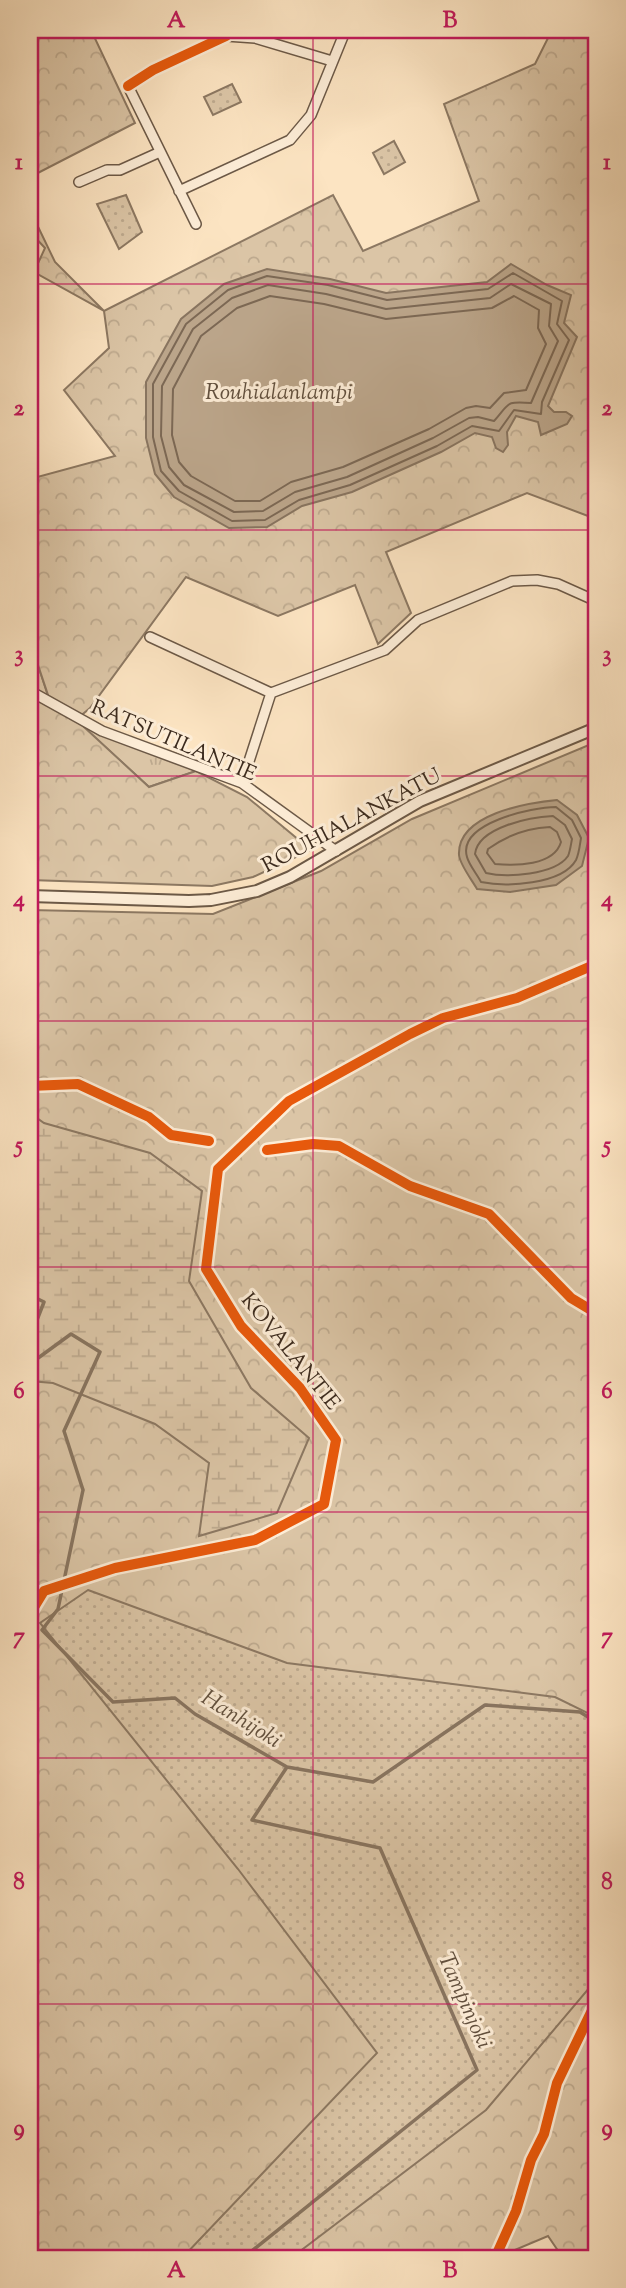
<svg xmlns="http://www.w3.org/2000/svg" width="626" height="2288" font-family="'Sorts Mill Goudy',serif">
<style>
.grass{fill:url(#grass-tufts);stroke:#8c7862;stroke-width:2}
.forest{fill:url(#forest-crowns);stroke:#8c7862;stroke-width:2}
.wetland{fill:url(#wetland-marsh);stroke:#8c7862;stroke-width:2}
.park{fill:url(#park-dots);stroke:#8c7862;stroke-width:2}
.water{fill:#bba58a;stroke:#88745f;stroke-width:2}
.lines{fill:none;stroke-linecap:round;stroke-linejoin:round}
.shore{stroke:#7c6854;stroke-width:2}
.stream{stroke:#88745f;stroke-width:3.5}
.minor-casing{stroke:#6c5947;stroke-width:12}
.tertiary-casing{stroke:#6c5947;stroke-width:14}
.minor{stroke:#fdedd7;stroke-width:9}
.tertiary{stroke:#fdedd7;stroke-width:10}
.cycleway-casing{stroke:#fdedd7;stroke-width:15}
.cycleway{stroke:#e8590c;stroke-width:10}
.grid{fill:none;stroke:#c2185b;stroke-width:2;stroke-opacity:0.55}
.labels{text-anchor:middle;stroke-width:6;stroke-linejoin:round;paint-order:stroke}
.street-label{font-size:21px;fill:#3c2b1e;stroke:#fdedd7}
.water-label{font-size:23px;font-style:italic;fill:#62503e;stroke:#fdedd7}
.neatline{fill:none;stroke:#c2185b;stroke-width:2.5}
.grid-label{font-size:23px;text-anchor:middle;font-weight:bold;fill:#c2185b}
</style>
<defs>
<pattern id="grass-tufts" width="24" height="20" patternUnits="userSpaceOnUse" patternTransform="scale(1.75)"><rect width="24" height="20" fill="#dbc5a6"/><path d="M3 7l-1-3M5 7V3M7 7l1-3M15 17l-1-3M17 17v-4M19 17l1-3" fill="none" stroke="#bda98e"/></pattern>
<pattern id="forest-crowns" width="20" height="18" patternUnits="userSpaceOnUse" patternTransform="scale(1.75)"><rect width="20" height="18" fill="#dbc5a6"/><path d="M2 6a3 3 0 1 1 6 0M12 15a3 3 0 1 1 6 0" fill="none" stroke="#bda98e"/></pattern>
<pattern id="wetland-marsh" width="20" height="14" patternUnits="userSpaceOnUse" patternTransform="scale(1.75)"><rect width="20" height="14" fill="#dbc5a6"/><path d="M1 5h8M5 5V1M11 12h8M15 12V8" fill="none" stroke="#bda98e"/></pattern>
<pattern id="park-dots" width="8" height="8" patternUnits="userSpaceOnUse" patternTransform="scale(1.75)"><rect width="8" height="8" fill="#dbc5a6"/><path d="M2 2h.1M6 6h.1" fill="none" stroke="#bda98e" stroke-width="1.8" stroke-linecap="round"/></pattern>
</defs>
<rect width="100%" height="100%" fill="#fce4c2"/>
<filter id="stains"><feTurbulence type="fractalNoise" baseFrequency=".00286" numOctaves="4"/><feColorMatrix values="0 0 0 0 .2 0 0 0 0 .09 0 0 0 0 .02 0 0 0 .5 -.17"/></filter>
<radialGradient id="worn" r=".72"><stop offset=".6" stop-color="#630" stop-opacity="0"/><stop offset="1" stop-color="#630" stop-opacity=".3"/></radialGradient>
<path class="grass" d="M30,641L50,702L30,691Z
M67,712L102,731L196,771L149,787Z"/>
<path class="forest" d="M30,30H91L135,123L30,177Z
M552,30L596,31V519L527,493L386,552L411,613L378,644L355,585L278,616L186,577L90,708L78,718L71,715L149,787L196,771L247,797L311,850L253,877L212,886L30,880V691L50,701L30,641V479L115,456L64,390L109,348L104,311L34,272L45,248L30,232V210L55,262L104,311L333,195L363,251L479,201L444,104L535,64Z
M596,742V2258H563L548,2236L496,2258H30V1160L32,1159L38,1132L30,1128V910L213,914L321,871L412,819Z"/>
<path class="wetland" d="M30,1113L44,1123L150,1153L202,1191L189,1281L251,1388L309,1438L277,1513L199,1536L209,1463L155,1424L53,1383L30,1381V1160L32,1159L38,1132L30,1128Z"/>
<path class="park" d="M232,84L241,102L213,115L204,97Z
M394,141L405,162L384,174L373,153Z
M126,195L142,232L119,249L97,204Z
M88,1590L287,1663L555,1697L596,1717V1980L486,2110L291,2258H182L377,2053L238,1869L40,1623Z"/>
<path class="water" d="M511,264L547,285L571,295L564,323L577,337L548,406L554,412H566L572,416L567,424L541,435L538,422L516,416L507,432L508,445L503,452L496,448L492,437L475,433L441,452L352,492L302,506L267,527L229,528L174,497L155,474L146,438V382L181,319L224,284L267,269L330,279L386,293L487,282Z
M557,800L577,815L589,838L582,866L556,885L510,892L477,889C472,880 460,865 459,855C457,814 527,803 557,800Z"/>
<g class="lines">
<path class="shore" d="M513,273L562,301L557,324L569,340L542,402L541,414L514,410L499,431L472,426L437,446L350,485L299,500L265,520L232,521L179,491L161,471L153,437V384L186,324L228,290L267,276L328,285L387,300L488,289Z
M511,284L551,304L549,326L558,341L531,403C505,401 510,403 494,421L478,417L469,418L433,438L347,477L295,492L263,511L234,512L184,485L169,467L161,436L162,386L193,329L232,298L268,285L326,294L386,309L490,298Z
M270,296L324,304L386,319L492,308L514,296L539,310L538,328L546,344L526,390L504,393L490,408L476,406L466,408L429,429L343,467L291,482L260,501H235L191,476L179,462L172,435L173,389L201,336L237,308Z
M556,807L572,820L581,838C580,844 579,854 576,860C562,885 505,887 481,882C477,874 469,865 467,857C457,823 533,807 556,807Z
M553,816L565,825L572,839C571,844 570,852 568,856C555,875 506,878 486,873L475,854C478,827 531,817 553,816Z
M550,827L557,832L561,842C554,866 515,866 495,864L487,853L488,849C506,836 527,828 550,827Z"/>
<path class="stream" d="M30,1295L44,1302L37,1320L30,1322
M30,1362L34,1361L71,1334L100,1352L64,1431L83,1490L58,1609L42,1630L113,1702L175,1698L195,1714L287,1767L373,1782L485,1705L580,1712L596,1722
M243,2258L477,2070L380,1848L252,1820L287,1767"/>
<g class="minor-casing">
<path id="minor" d="M595,30L596,31
M226,36L255,38L332,61
M128,86L196,224
M79,182L107,170H120L160,152
M179,191L290,140L311,115L344,34L348,30
M150,637L271,693
M30,691L102,731L242,783L336,851
M242,783L271,693L385,650L418,620L512,581L537,580L558,584L596,601
M30,1614L44,1591L115,1568L255,1540L324,1504L336,1440L300,1388L241,1326L206,1269L218,1169L289,1101L410,1034L443,1018L517,998L596,964"/>
</g>
<g class="tertiary-casing">
<path id="tertiary" d="M30,896L189,901L211,900L257,891L290,877L420,801L596,728"/>
</g>
<use href="#minor" class="minor"/>
<use href="#tertiary" class="tertiary"/>
<g class="cycleway-casing">
<path id="cycleway" d="M128,86L153,70L226,36
M30,1086L78,1084L149,1117L171,1135L209,1141
M267,1150L313,1144L339,1146L410,1186L489,1214L571,1298L596,1313
M30,1614L44,1591L115,1568L255,1540L324,1504L336,1440L300,1388L241,1326L206,1269L218,1169L289,1101L410,1034L443,1018L517,998L596,964
M495,2258L516,2211L531,2160L544,2134L557,2083L596,2002"/>
</g>
<use href="#cycleway" class="cycleway"/>
</g>
<path class="grid" d="M313,30V2258M30,284H596M30,530H596M30,776H596M30,1021H596M30,1267H596M30,1512H596M30,1758H596M30,2004H596"/>
<g class="labels">
<g class="street-label">
<text transform="translate(174 740) rotate(23)" y="7">RATSUTILANTIE</text>
<text transform="translate(351 820) rotate(-28)" y="7">ROUHIALANKATU</text>
<text transform="translate(291 1351) rotate(51)" y="7">KOVALANTIE</text>
</g>
<g class="water-label">
<text x="279" y="399">Rouhialanlampi</text>
<text transform="translate(242 1718) rotate(32)" y="8">Hanhijoki</text>
<text transform="translate(466 2000) rotate(66)" y="8">Tampinjoki</text>
</g>
</g>
<rect width="626" height="2288" fill="none" stroke="#fce4c2" stroke-width="77"/>
<rect x="38" y="38" width="550" height="2212" class="neatline"/>
<g class="grid-label">
<text x="176" y="27">A</text>
<text x="450" y="27">B</text>
<text x="19" y="169">1</text>
<text x="607" y="169">1</text>
<text x="19" y="415">2</text>
<text x="607" y="415">2</text>
<text x="19" y="661">3</text>
<text x="607" y="661">3</text>
<text x="19" y="906">4</text>
<text x="607" y="906">4</text>
<text x="19" y="1152">5</text>
<text x="607" y="1152">5</text>
<text x="19" y="1398">6</text>
<text x="607" y="1398">6</text>
<text x="19" y="1643">7</text>
<text x="607" y="1643">7</text>
<text x="19" y="1889">8</text>
<text x="607" y="1889">8</text>
<text x="19" y="2135">9</text>
<text x="607" y="2135">9</text>
<text x="176" y="2277">A</text>
<text x="450" y="2277">B</text>
</g>
<rect width="100%" height="100%" filter="url(#stains)"/>
<rect width="100%" height="100%" fill="url(#worn)"/>
</svg>
